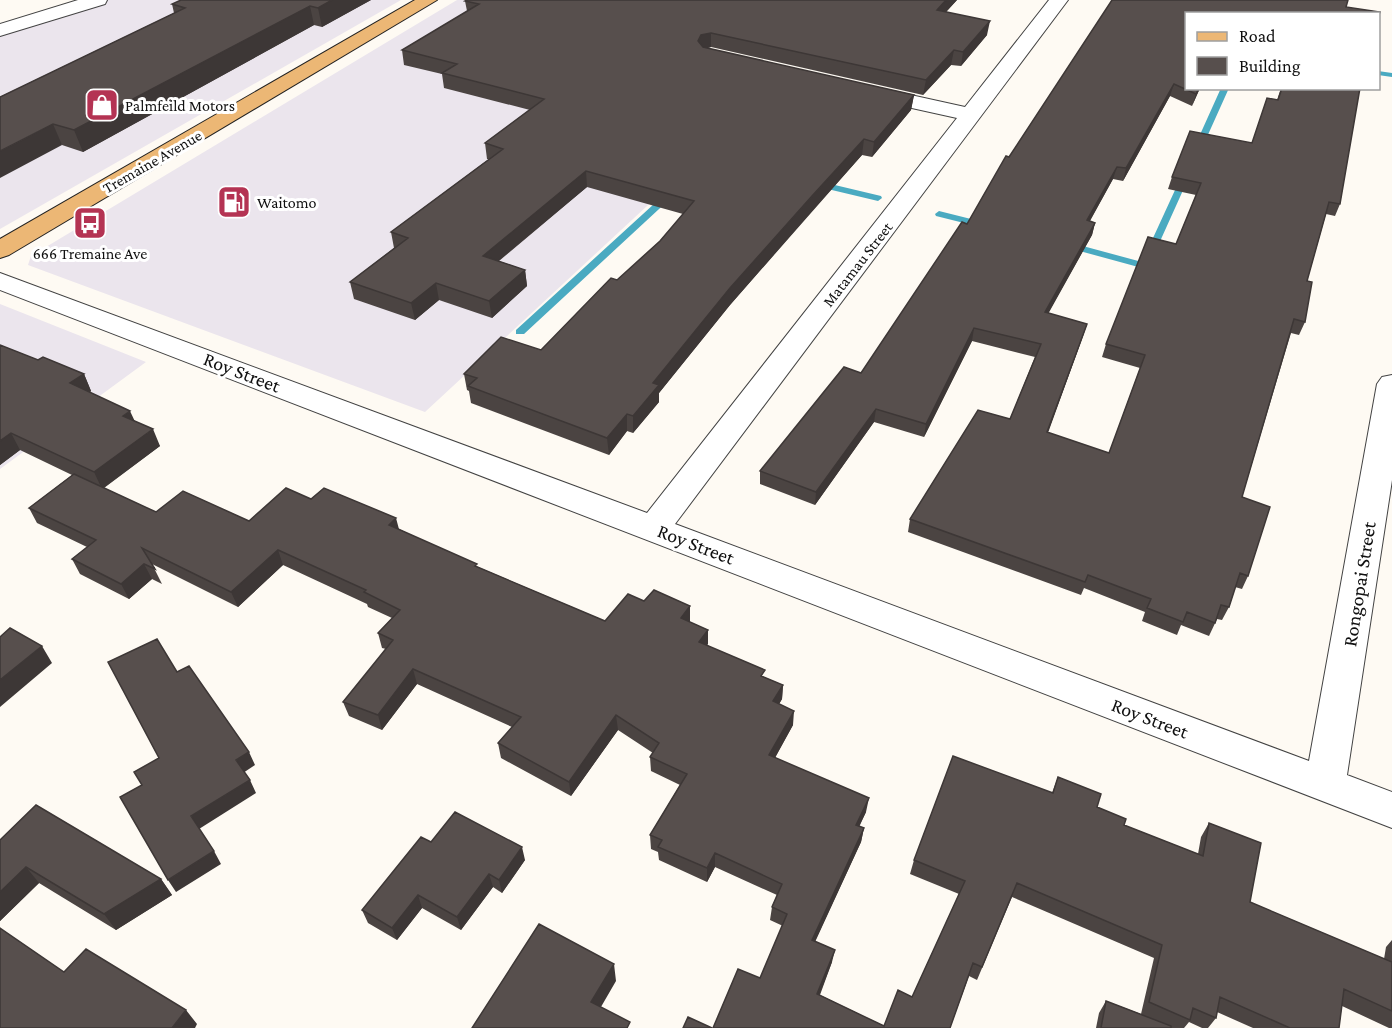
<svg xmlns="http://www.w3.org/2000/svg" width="1392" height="1028" font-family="'Crimson Pro',serif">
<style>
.industrial{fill:#ebe5ed}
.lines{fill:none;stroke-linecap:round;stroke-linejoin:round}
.stream{fill:#4aaac1;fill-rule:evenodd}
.minor-casing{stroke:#434343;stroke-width:2}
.major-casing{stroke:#212121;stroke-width:2}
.minor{fill:#fff;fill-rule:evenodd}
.major{fill:#ecb775;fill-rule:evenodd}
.wall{fill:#4b4442}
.shaded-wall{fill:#3d3736}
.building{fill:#574f4d;stroke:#3d3736;stroke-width:1.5}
.labels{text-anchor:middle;stroke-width:6;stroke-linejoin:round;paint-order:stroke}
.far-poi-label{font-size:16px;fill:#101010;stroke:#fff;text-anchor:start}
.far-street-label{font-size:16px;fill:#101010;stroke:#fff}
.street-label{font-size:20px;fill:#101010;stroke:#fff}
</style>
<rect width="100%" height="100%" fill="#fefaf3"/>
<path class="industrial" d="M107,0H401L0,229V34Z
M457,0H674L702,155L425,412L28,265L31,256Z
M0,304L146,362L0,469Z"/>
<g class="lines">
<path class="stream" d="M1378,71L1392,73V77L1378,75Z
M1221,88H1229L1202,148L1195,150L1194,148Z
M1185,174L1189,177L1148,268H1142L1065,247L1063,245L1068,242L1142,262L1181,177Z
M818,181L881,196L882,198L878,201L815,186L814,184Z
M669,192L673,195L672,197L524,334H516V330L666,193Z
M939,211L987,223L989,225L984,228L936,216L935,214Z"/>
<g class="minor-casing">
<path id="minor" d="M78,0H107L105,4L0,36V24Z
M1049,0H1068L675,524L1309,761L1377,384L1382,377L1392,375V480L1347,775L1392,792V828L0,290V273L647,513L957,118L862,97L859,92L862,87L870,86L965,107Z"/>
</g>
<g class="major-casing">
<path id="major" d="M415,0H437L9,255L0,258V239Z"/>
</g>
<use href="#minor" class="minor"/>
<use href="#major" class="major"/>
</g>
<path class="wall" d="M371,0L322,27L314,25L83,152L62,145L0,97L174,13L172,4Z
M957,0L946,12L987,35L961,66L951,65L923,95L711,47L707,48L914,95L911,110L872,157L862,155L811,212L730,305L659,393V402L633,433L627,431L609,455L471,403L469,391L467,390L464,374L541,350L660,241L683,214L587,187L499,261L525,270L527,286L492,318L439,300L415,320L354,299L350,282L394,248L391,232L489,159H487L485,143L530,110L444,88L442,74L404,65L402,50L467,11L465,1Z
M1186,14L1200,88L1192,106L1170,96L1123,181L1113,179L1090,221L1095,223L1092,235L1048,313L1087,324L1083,336L1048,433L1109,453L1140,368L1102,357L1106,344L1176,244L1196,195L1168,189L1172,177L1252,143L1277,100L1281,88H1361L1360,91H1359L1340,204L1335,216L1326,214L1307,281L1305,322L1299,335L1291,333L1242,497L1248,576L1242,589L1235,587L1229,607L1222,620L1217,619L1209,636L1181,625L1177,635L1142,621L1145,612L1084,588L1081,595L908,532L910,519L1010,419L1035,357L972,341L924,437L874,422L815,505L760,484V471L861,373L967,224L1009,157Z
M0,345L38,360L84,374L91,391L90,392L134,421L160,446L104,488L156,512L249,521L311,499L399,529L478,567L605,621L644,601L690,606V622L708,630L707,645L764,677L783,685L782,699L779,704L793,725L775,758L866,812L859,826L864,828L861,842L815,941L832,962L820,995L884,1026L912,997L959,894L910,874L914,860L1052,793L1058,777L1097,807L1124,825L1198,854L1201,837L1209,823L1250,902L1384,959L1386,947L1392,940V1028H1389L1342,1006L1339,1028H1253L1217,1012L1216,1018L1208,1028H1202L1189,1022L1184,1028H1096L1099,1013L1106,1001L1141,1014L1154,958L1012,897L977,980L969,976L950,1028H713L760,978L783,926L770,920L772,907L777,895L715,867L707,882L659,860L658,852L651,849L650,835L680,785L651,771L650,757L653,753L618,730L571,796L501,758L498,743L512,727L417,684L382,730L349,716L343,702L386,649L382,648L378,633L392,618L368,607L367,604L283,565L238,607L152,564L162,584L152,579L129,599L80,574L72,559L87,547L37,523L29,508L72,475L20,450L0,465Z
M0,840L161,879L172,895L116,930L39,883L0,921Z
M431,842L525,860L502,893L493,887L461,930L422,908L397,940L368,923L362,910Z"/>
<path class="shaded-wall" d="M332,0H371L322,27L318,8Z
M946,0H957L935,24L937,10Z
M310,6L314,25L83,152L74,130Z
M990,21L987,35L961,66L963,52Z
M711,33V47L701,50L698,41L701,35Z
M954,50L951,65L923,95L926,80Z
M1174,84L1170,96L1123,181L1126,168Z
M1199,88H1200L1192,106L1196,94Z
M914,95L911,110L872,157L874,142Z
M53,124L62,145L0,178V151Z
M864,139L862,155L730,305L659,393V402L633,433V416L653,383L730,288Z
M1117,167L1113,179L1083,233L1087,220Z
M586,171L587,187L485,272L483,256Z
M1095,223L1092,235L1042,325L1045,312Z
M525,270L527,286L492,318L489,301Z
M436,283L439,300L415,320L411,303Z
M1087,324L1083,336L1043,445L1047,432Z
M974,328L972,341L924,437L926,424Z
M84,374L91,391L78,400L70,383Z
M876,409L874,422L815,505L816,492Z
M130,411L138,428L123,416Z
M627,414V431L609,455L607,438Z
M153,429L160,446L102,489L94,472Z
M11,433L20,450L0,465V441Z
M396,518L400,533L389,525Z
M278,550L283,565L238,607L231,592Z
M144,564L152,579L129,599L121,584Z
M690,606V621L681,632V618Z
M708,630V644L699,657V642Z
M42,646L52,663L0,707V680Z
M413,669L417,684L382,730L378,715Z
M783,685L782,699L772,716L773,701Z
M794,711L793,725L768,770L769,755Z
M616,715L618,730L571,796L569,782Z
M249,752L255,765L243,773L236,760Z
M250,780L256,793L199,829L191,816Z
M869,798L866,812L854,838L856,825Z
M864,828L861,842L810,953L812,940Z
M522,847L525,860L502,893L499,880Z
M214,851L221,864L176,892L168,880Z
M715,853V867L707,882V868Z
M26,867L39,883L0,921V892Z
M489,874L493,887L461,930L457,917Z
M161,879L172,895L116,930L104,914Z
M418,895L422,908L397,940L392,928Z
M835,950L832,962L815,1006L817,994Z
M614,964L616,981L594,1019L591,1002Z
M186,1010L197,1024L195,1028H172Z"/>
<path class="building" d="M181,0H332L318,8L310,6L74,130L53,124L0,151V97L185,8L172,4Z
M467,0H946L937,10L990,21L963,52L954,50L926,80L711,33L701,35L698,41L703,47L914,95L874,142L864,139L812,196L730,288L653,383L659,385L633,416L627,414L607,438L468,386L477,378L464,374L501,337L541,350L611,278L617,280L660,241L694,201L586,171L483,256L525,270L489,301L436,283L411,303L350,282L408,238L391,232L503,149L485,143L544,99L442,73L457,64L402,50L479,4L465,1Z
M1112,0H1348L1346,7L1380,12L1378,17V14H1186V88H1199L1196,94L1174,84L1126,168L1117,167L1087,220L1095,223L1045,312L1087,324L1047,432L1109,453L1145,355L1106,344L1148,237L1176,244L1201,183L1172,177L1190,131L1252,143L1267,98L1278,100L1282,88H1360L1340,204L1329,202L1307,281L1312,282L1305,322L1294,319L1242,497L1270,507L1248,576L1240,573L1229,607L1221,605L1215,623L1187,612L1183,622L1147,608L1151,599L1088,575L1085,582L910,519L978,410L1010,419L1041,344L974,328L926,424L876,409L816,492L760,471L844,367L861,373L962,222L967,224L1006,156L1009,157Z
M0,345L38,360L43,357L84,374L70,383L130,411L123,416L153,429L94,472L11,433L0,441Z
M74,474L156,512L183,491L249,521L286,488L311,499L324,488L396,518L389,525L477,564L475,566L605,621L628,594L644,601L654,590L690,606L681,618L708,630L699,642L765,670L761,676L783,685L773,701L794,711L769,755L869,798L856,825L864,828L812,940L835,950L817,994L884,1026L898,990L912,997L965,881L914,860L953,756L1053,793L1058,777L1101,794L1097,807L1126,819L1124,825L1203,856L1209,823L1261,843L1250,902L1392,962V1011L1344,989L1339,1028H1290L1220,997L1216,1018L1193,1008L1190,1020L1149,1002L1162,945L1017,883L982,967L973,963L950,1028H713L738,969L760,978L787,914L772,907L782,884L715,853L707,868L658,847L662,840L650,835L687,774L650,757L659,743L616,715L569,782L498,743L521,717L413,669L378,715L343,702L393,640L378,633L400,610L364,592L366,590L278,550L231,592L142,548L155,569L144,564L121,584L72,559L96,540L29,508Z
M10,628L42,646L0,680V637Z
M157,639L177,672L189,666L249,752L236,760L250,780L191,816L214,851L168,880L120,797L142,785L134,772L159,758L108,662Z
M36,805L161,879L104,914L26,867L0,892V840Z
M455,812L522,847L499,880L489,874L457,917L418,895L392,928L362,910L421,837L431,842Z
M539,924L614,964L591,1002L630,1022L627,1028H472Z
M0,928L64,972L86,949L186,1010L172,1028H0Z
M1106,1001L1171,1026V1028H1101Z
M688,1017L712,1028H683Z"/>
<defs>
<g id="shop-square" transform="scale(1.725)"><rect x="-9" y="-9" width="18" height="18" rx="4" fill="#b43353" stroke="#fff"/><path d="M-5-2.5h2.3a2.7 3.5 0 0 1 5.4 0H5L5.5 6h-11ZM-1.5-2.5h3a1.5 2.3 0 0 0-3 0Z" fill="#fff"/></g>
<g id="fuel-square" transform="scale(1.725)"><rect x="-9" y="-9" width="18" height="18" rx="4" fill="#b43353" stroke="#fff"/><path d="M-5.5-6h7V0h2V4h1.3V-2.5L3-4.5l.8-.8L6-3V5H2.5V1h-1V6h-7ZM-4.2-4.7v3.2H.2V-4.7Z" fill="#fff"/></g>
<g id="bus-square" transform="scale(1.725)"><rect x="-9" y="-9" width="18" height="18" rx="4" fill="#b43353" stroke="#fff"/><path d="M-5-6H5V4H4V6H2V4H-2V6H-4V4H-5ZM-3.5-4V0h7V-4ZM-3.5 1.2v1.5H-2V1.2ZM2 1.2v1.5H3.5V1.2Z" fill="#fff"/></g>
</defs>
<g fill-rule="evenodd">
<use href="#shop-square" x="102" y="105"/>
<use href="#fuel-square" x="234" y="202"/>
<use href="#bus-square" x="90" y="223"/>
</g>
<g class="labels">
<g class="far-poi-label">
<text x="125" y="111">Palmfeild Motors</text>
<text x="257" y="208">Waitomo</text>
<text x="90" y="259" text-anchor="middle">666 Tremaine Ave</text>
</g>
<g class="far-street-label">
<text transform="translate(152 161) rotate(-30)" y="6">Tremaine Avenue</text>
<text transform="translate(857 264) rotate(-52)" y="6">Matamau Street</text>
</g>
<g class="street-label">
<text transform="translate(242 372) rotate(21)" y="7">Roy Street</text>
<text transform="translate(696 544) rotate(21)" y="7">Roy Street</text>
<text transform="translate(1359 584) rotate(-81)" y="7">Rongopai Street</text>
<text transform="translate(1150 718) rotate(21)" y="7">Roy Street</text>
</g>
</g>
<rect x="1185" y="12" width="195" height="78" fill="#ffffff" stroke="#9f9f9f" stroke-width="1.5"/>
<rect x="1197" y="32" width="30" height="9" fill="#ecb775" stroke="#9f9f9f" stroke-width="1.5"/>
<text x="1239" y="42" font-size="18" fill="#101010">Road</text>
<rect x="1197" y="57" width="30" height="18" fill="#574f4d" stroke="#9f9f9f" stroke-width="1.5"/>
<text x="1239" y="72" font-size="18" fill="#101010">Building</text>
</svg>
